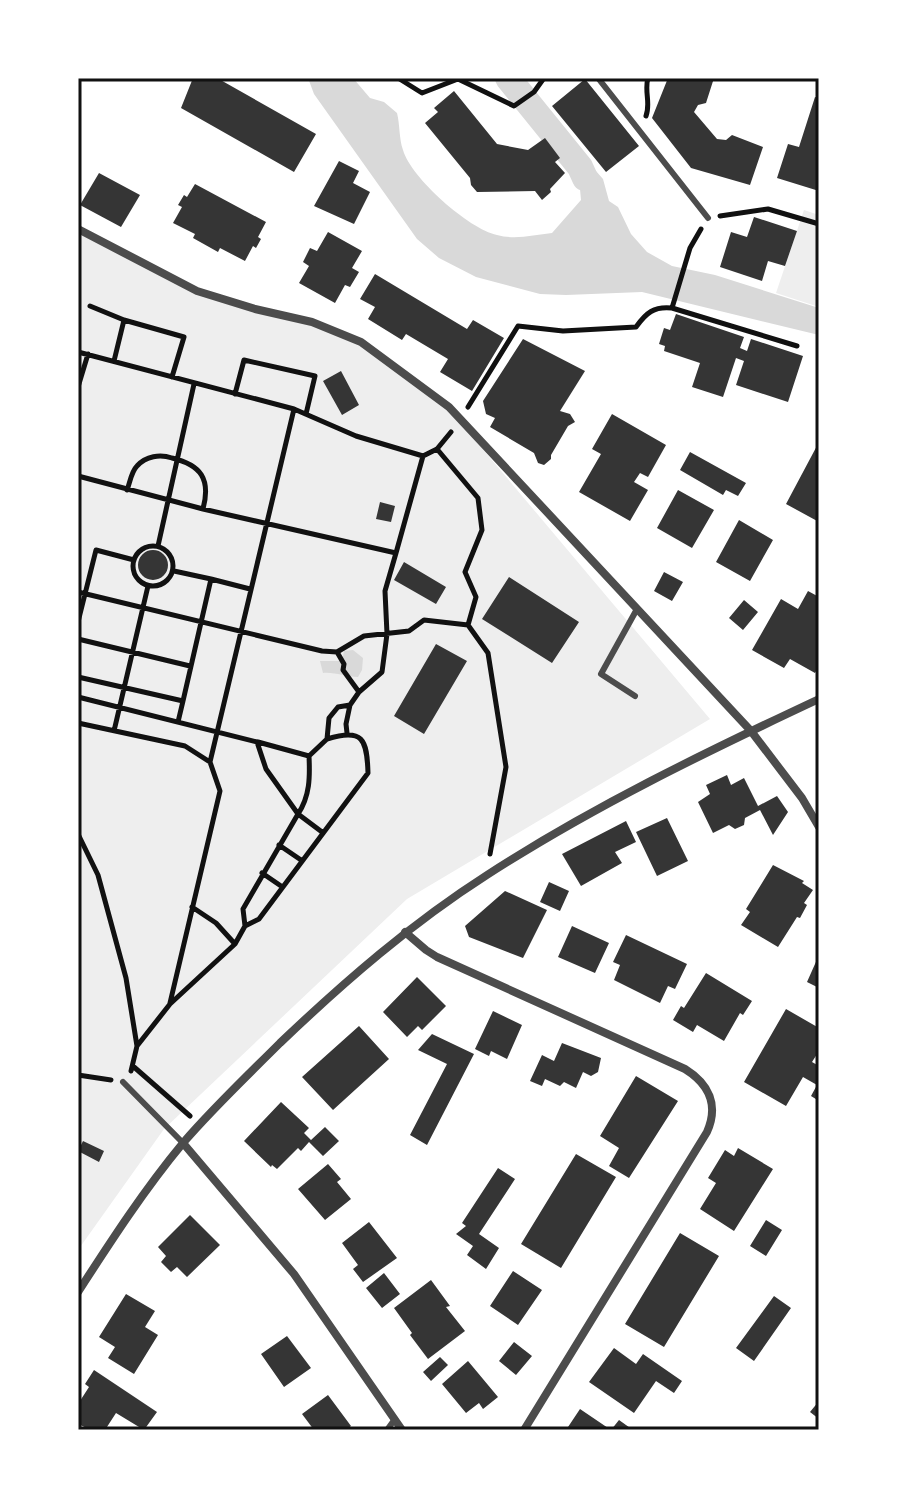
<svg xmlns="http://www.w3.org/2000/svg" width="897" height="1508" font-family="Ubuntu,sans-serif">
<style>
.green{fill:#eee}
.water{fill:#d9d9d9}
.lines{fill:none;stroke-linecap:round;stroke-linejoin:round}
.canal{stroke:#d9d9d9;stroke-width:26}
.building{fill:#353535}
.path{stroke:#111;stroke-width:5}
.service{stroke:#4c4c4c;stroke-width:6}
.minor{stroke:#4c4c4c;stroke-width:8}
.neatline{fill:none;stroke:#111;stroke-width:3}
</style>
<rect width="100%" height="100%" fill="#fff"/>
<path class="green" d="M804,210L819,215V307L776,293Z
M78,232L196,292L310,323L359,344L448,408L710,719L407,899L164,1129L78,1250Z"/>
<path class="water" d="M308,78H353L370,98L384,102L397,113C400,125 399,139 403,150C411,178 469,229 497,235C515,240 534,235 552,233L581,200L580,189L563,155L574,146L603,179L609,201L618,207L631,234L647,252L672,266L715,275L819,308V335L642,292L566,295L540,294L476,277L439,258L417,239L314,94Z
M541,104L564,135L553,143L528,113Z
M353,650L363,658L362,670L358,677C345,677 336,672 323,673L320,661H342L344,651Z"/>
<g class="lines">
<path class="canal" d="M508,78L580,167L585,178"/>
</g>
<path class="building" d="M193,78H217L316,134L294,172L181,108Z
M668,78H714L706,103L698,105L694,112L717,139L726,140L732,135L763,147L750,185L691,168L652,118Z
M585,79L639,146L606,172L552,106Z
M454,91L497,144L528,150L545,138L560,158L555,162L565,173L550,189L551,192L542,200L535,191L477,192L471,185L470,178L425,123L438,112L434,108Z
M815,97L819,98V191L777,178L788,144L799,147Z
M339,161L359,171L353,183L370,192L354,224L314,206Z
M99,173L140,195L121,227L80,205Z
M195,184L266,222L258,237L261,239L256,248L253,246L245,261L220,248L218,252L193,238L195,234L173,223L182,207L178,205L184,195L187,197Z
M754,217L797,231L785,266L768,261L762,281L720,267L731,232L747,237Z
M328,232L362,251L352,268L359,272L350,287L345,285L335,303L299,283L309,266L303,262L310,248L317,251Z
M375,274L467,329L473,320L504,338L472,391L440,372L448,359L406,334L402,340L368,319L375,307L360,299Z
M676,314L744,337L740,348L747,351L751,339L803,356L788,402L736,385L744,361L736,358L723,397L692,387L700,363L664,351L665,346L659,344L664,328L670,330Z
M523,339L585,371L560,411L570,414L575,422L568,426L551,455V459L544,465L538,463L534,453L490,427L495,418L486,414L483,401Z
M341,371L359,405L342,415L323,381Z
M612,414L666,445L648,477L640,473L634,482L648,490L630,521L579,492L601,454L592,449Z
M819,442V522L786,504Z
M690,452L746,483L738,496L726,490L723,495L680,470Z
M678,490L714,510L692,548L657,528Z
M380,502L395,506L391,522L376,519Z
M739,520L773,540L750,581L716,562Z
M138 565a15 15 0 1 1 30 0a15 15 0 1 1-30 0Z
M404,562L446,587L436,604L394,580Z
M664,572L683,582L672,601L654,591Z
M509,577L579,622L552,663L482,619Z
M808,591L819,597V666L815,673L790,659L784,668L752,650L781,599L798,609Z
M744,600L758,612L743,630L729,618Z
M436,644L467,661L424,734L394,716Z
M727,775L731,785L744,778L758,806L777,796L788,812L773,835L760,810L745,818L744,825L735,829L729,825L713,833L698,802L710,794L706,785Z
M667,818L688,861L657,876L636,832Z
M626,821L636,842L615,852L622,863L581,886L562,854Z
M773,865L804,881L802,883L813,890L804,903L807,905L800,918L797,917L778,947L741,925L750,912L746,909Z
M549,882L569,891L560,911L540,902Z
M505,891L547,910L523,958L469,937L465,926Z
M572,926L609,943L595,973L558,957Z
M626,935L687,964L675,989L668,986L660,1003L614,980L620,965L613,962Z
M819,955V988L807,982Z
M706,973L752,1001L743,1015L740,1013L724,1041L697,1025L693,1032L673,1020L681,1006L684,1008Z
M417,977L446,1006L422,1030L418,1026L407,1037L383,1012Z
M786,1009L819,1028V1051L812,1062L819,1066V1101L811,1096L817,1085L803,1077L786,1106L744,1082Z
M493,1011L522,1025L507,1059L491,1051L489,1056L475,1049Z
M359,1026L389,1059L333,1110L302,1077Z
M432,1034L474,1054L427,1145L410,1135L447,1064L418,1050Z
M562,1043L601,1058L598,1072L591,1076L583,1072L576,1088L564,1082L560,1086L545,1079L542,1086L530,1081L542,1055L554,1061Z
M636,1076L678,1101L629,1178L609,1166L619,1148L600,1136Z
M281,1102L309,1128L304,1133L311,1140L325,1127L339,1141L323,1156L309,1142L301,1151L298,1148L277,1169L272,1165L271,1167L244,1141Z
M83,1141L104,1151L99,1162L78,1151Z
M738,1148L773,1169L734,1231L700,1209L716,1183L708,1178L725,1150L734,1156Z
M576,1154L616,1177L561,1268L521,1244Z
M328,1164L341,1179L337,1182L351,1199L325,1220L298,1189Z
M498,1168L515,1179L479,1234L499,1248L486,1269L467,1255L473,1246L456,1234L466,1226L462,1223Z
M190,1215L220,1245L187,1277L177,1267L171,1272L161,1262L166,1256L158,1247Z
M766,1220L782,1230L766,1256L750,1246Z
M369,1222L397,1258L363,1282L353,1269L358,1265L342,1243Z
M680,1233L719,1256L664,1347L625,1324Z
M513,1271L542,1290L518,1325L490,1306Z
M384,1273L400,1294L382,1308L366,1288Z
M431,1280L450,1306L446,1307L465,1331L428,1359L410,1335L412,1333L394,1308Z
M126,1294L155,1311L145,1327L158,1335L134,1374L108,1358L115,1347L99,1337Z
M774,1296L791,1308L754,1361L736,1348Z
M287,1336L311,1368L284,1387L261,1354Z
M514,1342L532,1356L516,1375L499,1361Z
M614,1348L636,1364L643,1354L682,1381L674,1393L656,1381L634,1413L589,1382Z
M440,1357L448,1365L431,1381L423,1372Z
M468,1361L498,1397L483,1409L479,1403L466,1413L442,1384Z
M94,1370L157,1412L144,1430L116,1413L105,1430H91L78,1424V1404L89,1387L85,1384Z
M328,1395L351,1426L346,1430H314L302,1414Z
M819,1401V1419L810,1412Z
M580,1409L611,1430H566Z
M619,1420L633,1430H611Z"/>
<g class="lines">
<path class="path" d="M398,78L422,93L458,79L514,106L534,92L544,78
M646,116C651,103 644,91 648,78
M720,216L768,209L819,224
M701,229L690,248L672,308L797,346
M90,306L124,320
M78,352L294,409L356,436L423,456L437,449L451,432
M114,361L124,320L184,337L172,377
M78,387L88,354
M235,394L244,360L315,376L306,414
M468,407L518,326L563,331L636,327C646,313 654,306 672,308
M437,449L478,498L482,530L465,572L476,597L468,625L488,653L506,767L490,854
M78,476L203,509L396,553L423,456
M127,490C130,483 131,472 137,466C146,456 160,454 172,458C201,465 211,479 203,509
M133 566a20 20 0 1 1 40 0a20 20 0 1 1-40 0Z
M158,546L194,384
M211,579L250,589
M78,592L322,651L337,652L364,636L409,631L424,620L468,625
M78,622L96,550L134,560
M78,639L190,666
M337,652L344,664L343,670L359,692
M78,677L183,701L211,579L174,571
M78,697L257,742L266,769L298,814L243,909L245,926L235,944L170,1004L137,1046
M178,722L183,701
M78,723L185,746L210,762L220,791L170,1003
M114,731L148,586
M347,733L346,724L350,705
M258,742L309,756
M210,762L294,409
M322,832L298,814C310,796 310,777 309,756L327,739L329,718L338,707L350,705L359,692L382,672L387,634L385,591L396,553
M78,834L98,875L126,978L137,1046L131,1071
M279,845L301,860
M262,873L281,886
M192,907L216,923L235,944
M245,926L259,919L368,773C367,739 363,728 327,739
M134,1067L190,1116
M78,1075L111,1080"/>
<path class="service" d="M598,78L708,218
M635,696L601,674L637,609
M123,1082L183,1143
M387,1430L395,1419"/>
<path class="minor" d="M78,229L197,291L255,309L312,322L361,342L449,407L751,731L802,798L819,827
M405,932L426,950L437,957L685,1069C709,1084 719,1105 707,1132L524,1430
M183,1143L294,1274L402,1430
M78,1292C111,1241 144,1190 183,1143C213,1108 247,1076 280,1043C345,981 412,923 487,875C592,807 706,752 819,699"/>
</g>
<rect width="897" height="1508" fill="none" stroke="#ffffff" stroke-width="160"/>
<rect x="80" y="80" width="737" height="1348" class="neatline"/>
</svg>
